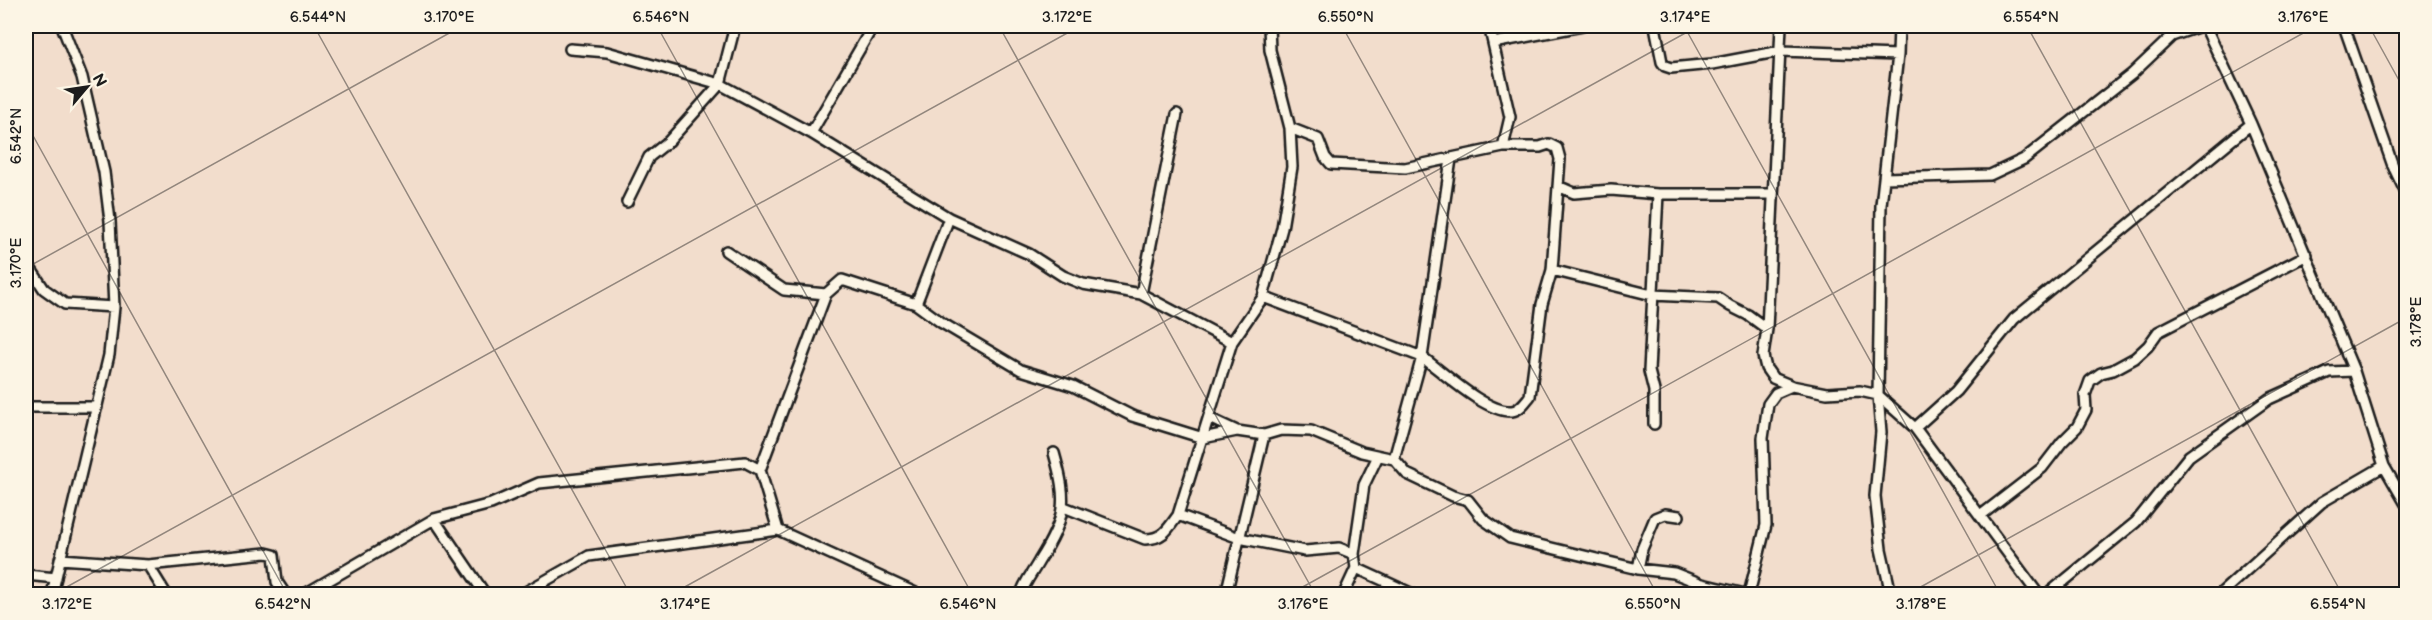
<svg xmlns="http://www.w3.org/2000/svg" width="2432" height="620" font-family="'Balsamiq Sans',sans-serif">
<style>
.lines{fill:none;stroke-linecap:round;stroke-linejoin:round}
.minor-casing{stroke:#1c1c1c;stroke-width:14}
.minor{stroke:#fcf5e5;stroke-width:9}
.ticks{fill:none;stroke:#1c1c1c;stroke-width:1.5;stroke-opacity:0.45}
.neatline{fill:none;stroke:#1c1c1c;stroke-width:2}
.ticks-label{font-size:15px;text-anchor:middle;fill:#1c1c1c}
</style>
<rect width="100%" height="100%" fill="#f2ddcc"/>
<filter id="ink" filterUnits="userSpaceOnUse"><feTurbulence type="fractalNoise" baseFrequency=".0167" numOctaves="2"/><feDisplacementMap in="SourceGraphic" scale="12" xChannelSelector="R" yChannelSelector="G"/><feConvolveMatrix kernelMatrix="1 2 1 2 8 2 1 2 1" color-interpolation-filters="sRGB"/></filter>
<g filter="url(#ink)">
<g class="lines">
<g class="minor-casing">
<path id="minor" d="M735,26L720,84L811,133L949,218L1029,254L1063,276L1083,284L1141,294L1177,114
M1489,26L1493,43
M1655,26L1662,62L1665,66L1671,68L1712,64L1781,51L1898,55L1881,205L1878,395L1881,432L1875,496L1881,549L1891,594
M1781,26L1767,329L1763,356L1766,368L1773,378L1792,386L1827,393L1860,391L1878,395L1915,428L2038,594
M2205,26L2251,124L2354,371L2384,466L2322,502L2220,594
M2344,26L2393,166L2406,193
M570,49L607,52L720,84L669,141L649,157L627,202
M1898,55L1899,26
M1290,128L1318,139L1325,157L1331,164L1405,168L1503,147H1540L1549,144L1557,148L1560,159L1552,270
M811,133L873,26
M1503,147L1510,117L1493,43L1582,26
M1451,159L1422,357C1443,372 1486,413 1512,411C1520,410 1525,402 1530,396L1542,304L1552,270L1652,295L1718,298L1730,306L1748,315L1767,329
M1884,178L1990,175L2024,159L2132,74L2172,36L2201,26
M1558,186L1574,193L1611,190L1658,194L1649,371L1654,391V424
M1658,194H1772
M726,251L784,290L826,294L760,470
M26,262L44,289L65,304L114,307
M826,294L842,280L916,304L942,323L1021,370L1073,386L1132,416L1203,438L1237,431L1264,435L1226,594
M1263,297L1422,357L1394,459
M916,304L949,218
M1232,342L1263,297L1282,228L1292,167L1290,128L1270,50L1269,26
M26,407H97
M1209,418L1237,431
M1915,428L1956,391L2014,319L2251,124
M1264,435L1281,430L1311,431L1362,452L1394,459L1407,474L1453,496L1468,500L1483,519L1510,538L1638,569L1674,573L1702,584L1745,594
M2384,466L2406,504
M1064,507L1145,539C1163,539 1168,529 1178,515L1232,342L1141,294
M1178,515L1239,538L1305,551L1339,548L1354,554L1356,568L1413,594
M1980,516L2042,468L2062,442L2077,427L2086,410L2085,395L2090,381L2101,373L2113,370L2135,358L2148,346L2158,332L2307,255
M434,519L485,594
M1354,554L1364,485L1378,456
M60,559L148,565L266,553L274,555L277,582L285,594
M148,565L166,594
M1638,569L1642,549L1655,518L1665,514L1679,516
M26,575L56,578
M52,594L109,355L114,307L110,221L104,172L82,77L62,26
M305,594L434,519L491,504L539,483L745,462L760,470L778,530L918,594
M522,594L589,556L778,530
M1021,594C1024,583 1033,572 1039,561C1066,518 1068,502 1054,453
M1344,594L1356,568
M1749,594L1766,525L1763,438L1768,404L1776,393L1792,386
M2048,594L2136,522L2189,456L2269,399L2329,372L2354,371"/>
</g>
<use href="#minor" class="minor"/>
</g>
</g>
<path class="ticks" d="M314,26L630,594M657,26L972,594M999,26L1315,594M1342,26L1657,594M1684,26L2000,594M2027,26L2342,594M2369,26L2406,93M26,123L287,594M26,268L462,26M54,594L1080,26M672,594L1698,26M1290,594L2316,26M1908,594L2406,318"/>
<rect width="2432" height="620" fill="none" stroke="#fcf5e5" stroke-width="66"/>
<g transform="translate(87 87) rotate(61)" stroke="#fcf5e5" stroke-width="4.5" paint-order="stroke">
<path d="M0-4.5L10 22L0 15L-10 22Z" fill="#1c1c1c"/>
<text y="-9" font-size="16" font-weight="bold" text-anchor="middle" fill="#1c1c1c">N</text>
</g>
<rect x="33" y="33" width="2366" height="554" class="neatline"/>
<g class="ticks-label">
<text x="318" y="22">6.544°N</text>
<text x="449" y="22">3.170°E</text>
<text x="661" y="22">6.546°N</text>
<text x="1067" y="22">3.172°E</text>
<text x="1346" y="22">6.550°N</text>
<text x="1685" y="22">3.174°E</text>
<text x="2031" y="22">6.554°N</text>
<text x="2303" y="22">3.176°E</text>
<text transform="translate(16 136) rotate(-90)" y="5">6.542°N</text>
<text transform="translate(16 263) rotate(-90)" y="5">3.170°E</text>
<text transform="translate(2416 322) rotate(-90)" y="5">3.178°E</text>
<text x="67" y="609">3.172°E</text>
<text x="283" y="609">6.542°N</text>
<text x="685" y="609">3.174°E</text>
<text x="968" y="609">6.546°N</text>
<text x="1303" y="609">3.176°E</text>
<text x="1653" y="609">6.550°N</text>
<text x="1921" y="609">3.178°E</text>
<text x="2338" y="609">6.554°N</text>
</g>
</svg>
